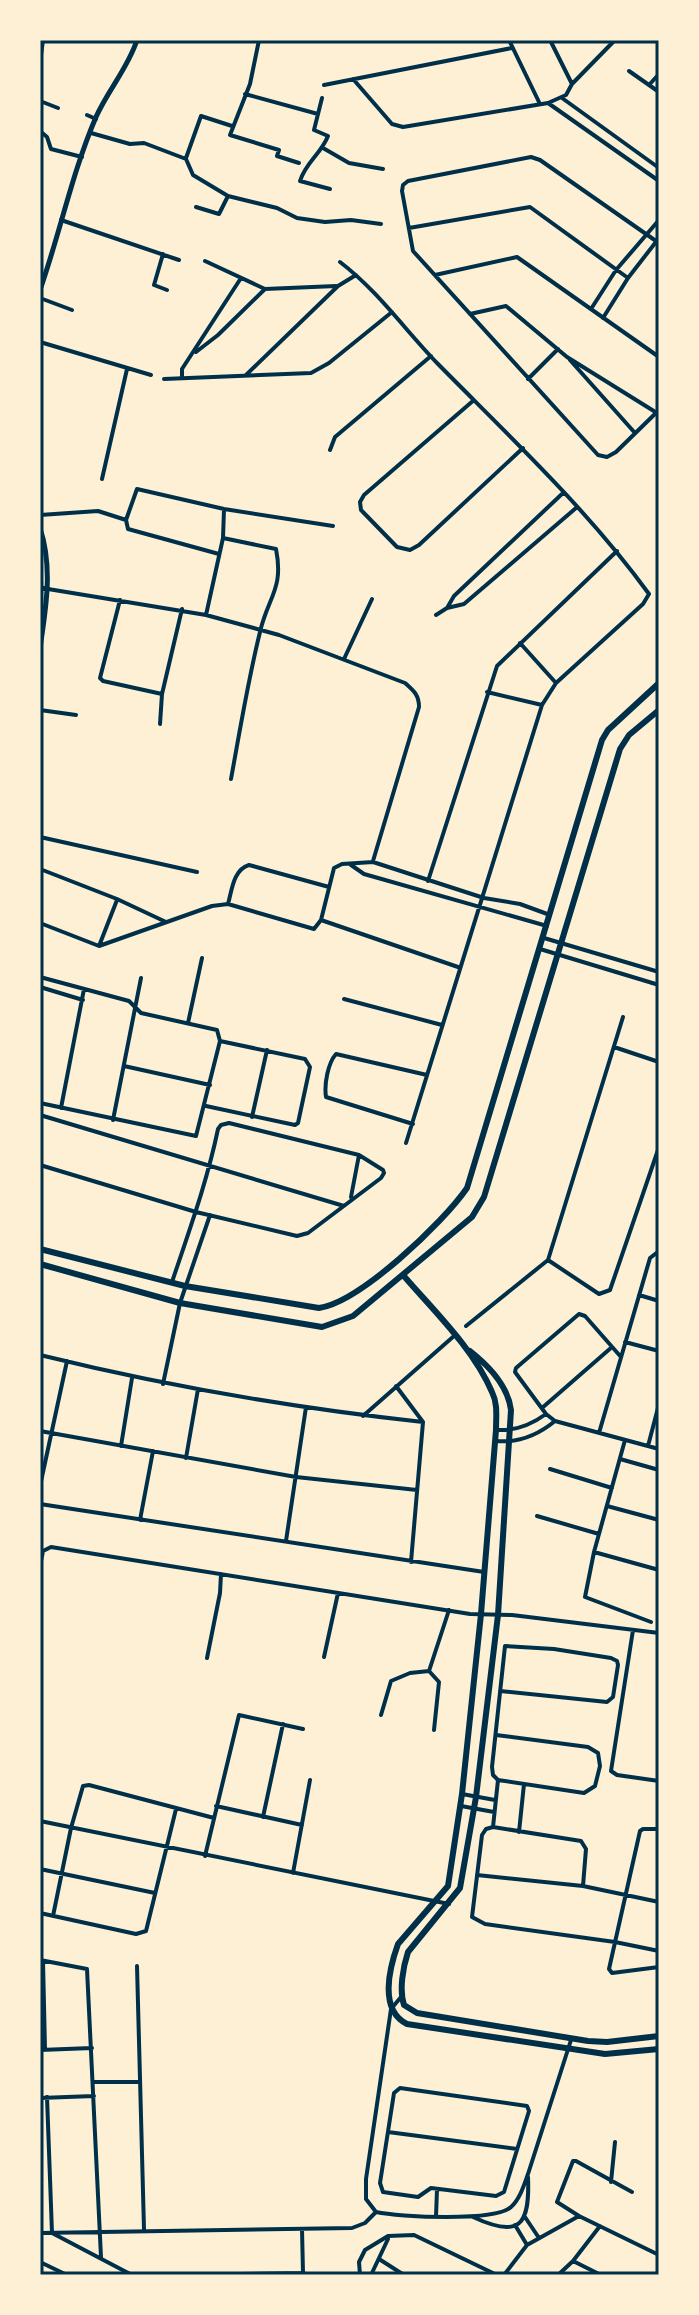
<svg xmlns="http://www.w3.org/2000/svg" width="699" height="2315" font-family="'Noto Sans',sans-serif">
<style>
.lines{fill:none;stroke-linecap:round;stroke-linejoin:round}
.minor{stroke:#003049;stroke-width:4}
.tertiary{stroke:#003049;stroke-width:5}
.secondary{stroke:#003049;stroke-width:6}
.neatline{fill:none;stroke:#003049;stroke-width:3}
</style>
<rect width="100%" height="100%" fill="#fdf0d5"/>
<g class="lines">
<path class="minor" d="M259,40L250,84L230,135L279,150L277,156L299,163
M509,40L539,102
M550,40L572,84
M40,63L43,40
M629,71L659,92
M353,79L392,124L403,127L548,103L566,95L572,84L615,40
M324,85L512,48
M649,85L659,74
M245,94L318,114
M322,98L314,130L328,136C321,154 306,162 300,181L330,189
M562,98L659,168
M40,101L58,108
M548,103L659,181
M87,115L96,119
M40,131L47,137L51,149L82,157
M91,133L130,144L144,143L186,159L193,175L228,196L277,208L297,218L325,222L351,220L381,224
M323,148L349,163L383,169
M186,158L201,116L232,126
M196,207L219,214L228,196
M61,220L179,260
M409,228L530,207L628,278
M656,241L540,160L531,157L408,181L403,185L402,191L413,251L598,455L607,457L616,452L659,410
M163,254L154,285L167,290
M205,261L265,289L336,286
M340,262C378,291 405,330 438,364C511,438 588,510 649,594L643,604L556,683L542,705L406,1143
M435,275L517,257L659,357
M40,298L72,310
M591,309L616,270L659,220
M470,314L506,306L567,357L657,413
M603,318L628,278L659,238
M40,342L151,375
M196,352L218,335L265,289
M570,360L635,433
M246,375L338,286L356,275
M182,378V369L241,278
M164,379L311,373L329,363L392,312
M528,379L558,349
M474,400L364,495L360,502L361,510L397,547L410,550L419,545L523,448
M330,450L335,437L431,356
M102,479L127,369
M40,515L98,511L126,520
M223,538L276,549C284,589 268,597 260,632C248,680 240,730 231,779
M219,554L128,529L126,520L137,489L224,509L333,526
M48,589L206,615L279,635L405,683C414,691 419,695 419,707L373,861
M120,600L100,678L103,681L162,694
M447,608L454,596L563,493
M206,615L223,538L224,509
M436,615L447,608L464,604L576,508
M520,643L556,683
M344,659L372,599
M487,692L542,705
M40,710L76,715
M160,724L162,694L182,609
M40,837L197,872
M351,865L364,874L547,926
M40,869L117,899L166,922
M428,881L497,666L617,551
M228,904C232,890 233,870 249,865L329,887
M321,920L458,967
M40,923L99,946L212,906L228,904L314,929L321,920L334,868L342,864L373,862L484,898L520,904L550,915
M544,938L659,972
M99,946L117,900
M540,949L659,985
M40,977L129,1001L141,1013L217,1030L220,1041L196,1136L40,1103
M40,987L83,1000
M344,999L442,1025
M188,1023L202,958
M614,1047L659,1062
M124,1066L210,1085
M206,1106L295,1125L298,1123L310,1067L305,1059L220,1041
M61,1108L84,989
M40,1115L344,1206
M252,1117L267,1050
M113,1120L141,978
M413,1124L326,1097C324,1084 328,1063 336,1054L427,1075
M40,1165L196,1212L297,1236L308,1233L381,1178L384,1173L383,1170L359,1155L229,1123L221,1125L218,1129C207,1182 189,1231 172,1282
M351,1197L359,1155
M548,1260L599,1294L610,1290L659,1147
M639,1295L659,1301
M466,1326L548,1260L623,1017
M625,1342L659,1351
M40,1355C166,1386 294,1408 423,1422
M621,1357L585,1316L579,1314L516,1368L515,1372L546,1414L555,1421L659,1449
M163,1384L180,1303L210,1215
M396,1386L423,1422L411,1562
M542,1408L612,1347
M363,1416L454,1336
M497,1430C515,1431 531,1425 546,1414
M40,1431L296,1477L417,1490
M599,1433L650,1258L659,1251
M625,1440L594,1552L585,1597L651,1622
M496,1441C517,1443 538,1435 555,1421
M121,1446L132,1378
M648,1446L659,1404
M186,1458L198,1389
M620,1459L659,1470
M550,1469L612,1488
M40,1486L67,1361
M40,1504L484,1572
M607,1506L659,1520
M537,1516L599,1534
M140,1520L153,1451
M286,1541L306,1407
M594,1552L659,1570
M40,1566L43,1551L51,1547L470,1614L512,1615L659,1633
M633,1630L611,1771L617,1775L659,1781
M324,1657L338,1593
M207,1658L220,1593L221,1574
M381,1715L391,1681L410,1673L429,1671
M434,1730L439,1682L429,1671L449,1610
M496,1735L588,1747L598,1753L600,1766L595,1786L584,1793L498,1780
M462,1794L495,1800
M216,1806L302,1825
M461,1806L494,1812
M263,1817L283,1724
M40,1821L449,1904
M493,1827L498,1780L493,1775L492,1767L505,1646L554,1649L611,1658L617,1661L618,1665L613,1697L607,1702L500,1691
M659,1829H643L640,1831L609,1969L612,1973L659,1967
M519,1832L524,1784
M205,1856L239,1715L303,1729
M40,1869L155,1893
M293,1873L310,1780
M477,1875L583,1886L659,1902
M583,1886L586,1849L581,1841L493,1827L486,1829L482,1835L472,1917L485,1924L615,1942L659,1951
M40,1913L136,1934L146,1931L176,1809
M53,1916L71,1828L83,1786L89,1785L214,1818
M40,1960L87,1969L101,2257
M43,1961L45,2049
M137,1966L144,2229
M401,1997L391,2009L366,2179V2199L376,2212C399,2217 495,2222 511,2207C520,2199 524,2185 528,2174L571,2040
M40,2050L92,2048
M94,2082H139
M400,2088L527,2106L529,2111L504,2192L496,2196L431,2188L418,2197L383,2192L380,2183L394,2093Z
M47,2097L52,2233L132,2275
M40,2098L94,2096
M388,2132L517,2149
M611,2182L615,2142
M632,2192L576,2161H573L557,2202L579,2216L659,2255
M436,2217L437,2189
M473,2217C520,2239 530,2225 528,2177
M525,2217L539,2238
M515,2225L527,2245
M302,2229L303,2273
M40,2233L352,2228L365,2223L376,2212
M379,2259L404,2275
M573,2261L601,2275
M40,2262L67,2275
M186,2275L304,2273
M360,2275L359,2262L365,2250L388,2236L414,2235L497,2275
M371,2275L388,2239
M504,2275L527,2245L579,2216
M558,2275L573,2261L600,2226"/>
<path class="tertiary" d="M40,290C60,233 72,173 96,117C108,90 128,68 137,40
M40,528C53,567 46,608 40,648
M40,588L48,589"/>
<path class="secondary" d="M40,1249L185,1286L319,1308C360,1302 443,1223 467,1188L602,740L608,730L659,683
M40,1264L180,1303L322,1327L353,1316L472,1217L484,1197L620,749L629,735L659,710
M403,1275C434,1311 473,1348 492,1392C498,1404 496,1417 496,1430L481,1614L462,1794L448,1886L398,1944C389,1969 379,2010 407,2024L605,2054L659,2049
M470,1351C489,1366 508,1386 511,1410L498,1615L476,1797L460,1888L408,1952C403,1967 399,1990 404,2005L417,2013L588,2041L607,2042L659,2036"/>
</g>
<rect width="699" height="2315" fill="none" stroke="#fdf0d5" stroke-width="84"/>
<rect x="42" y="42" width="615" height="2231" class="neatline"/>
</svg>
